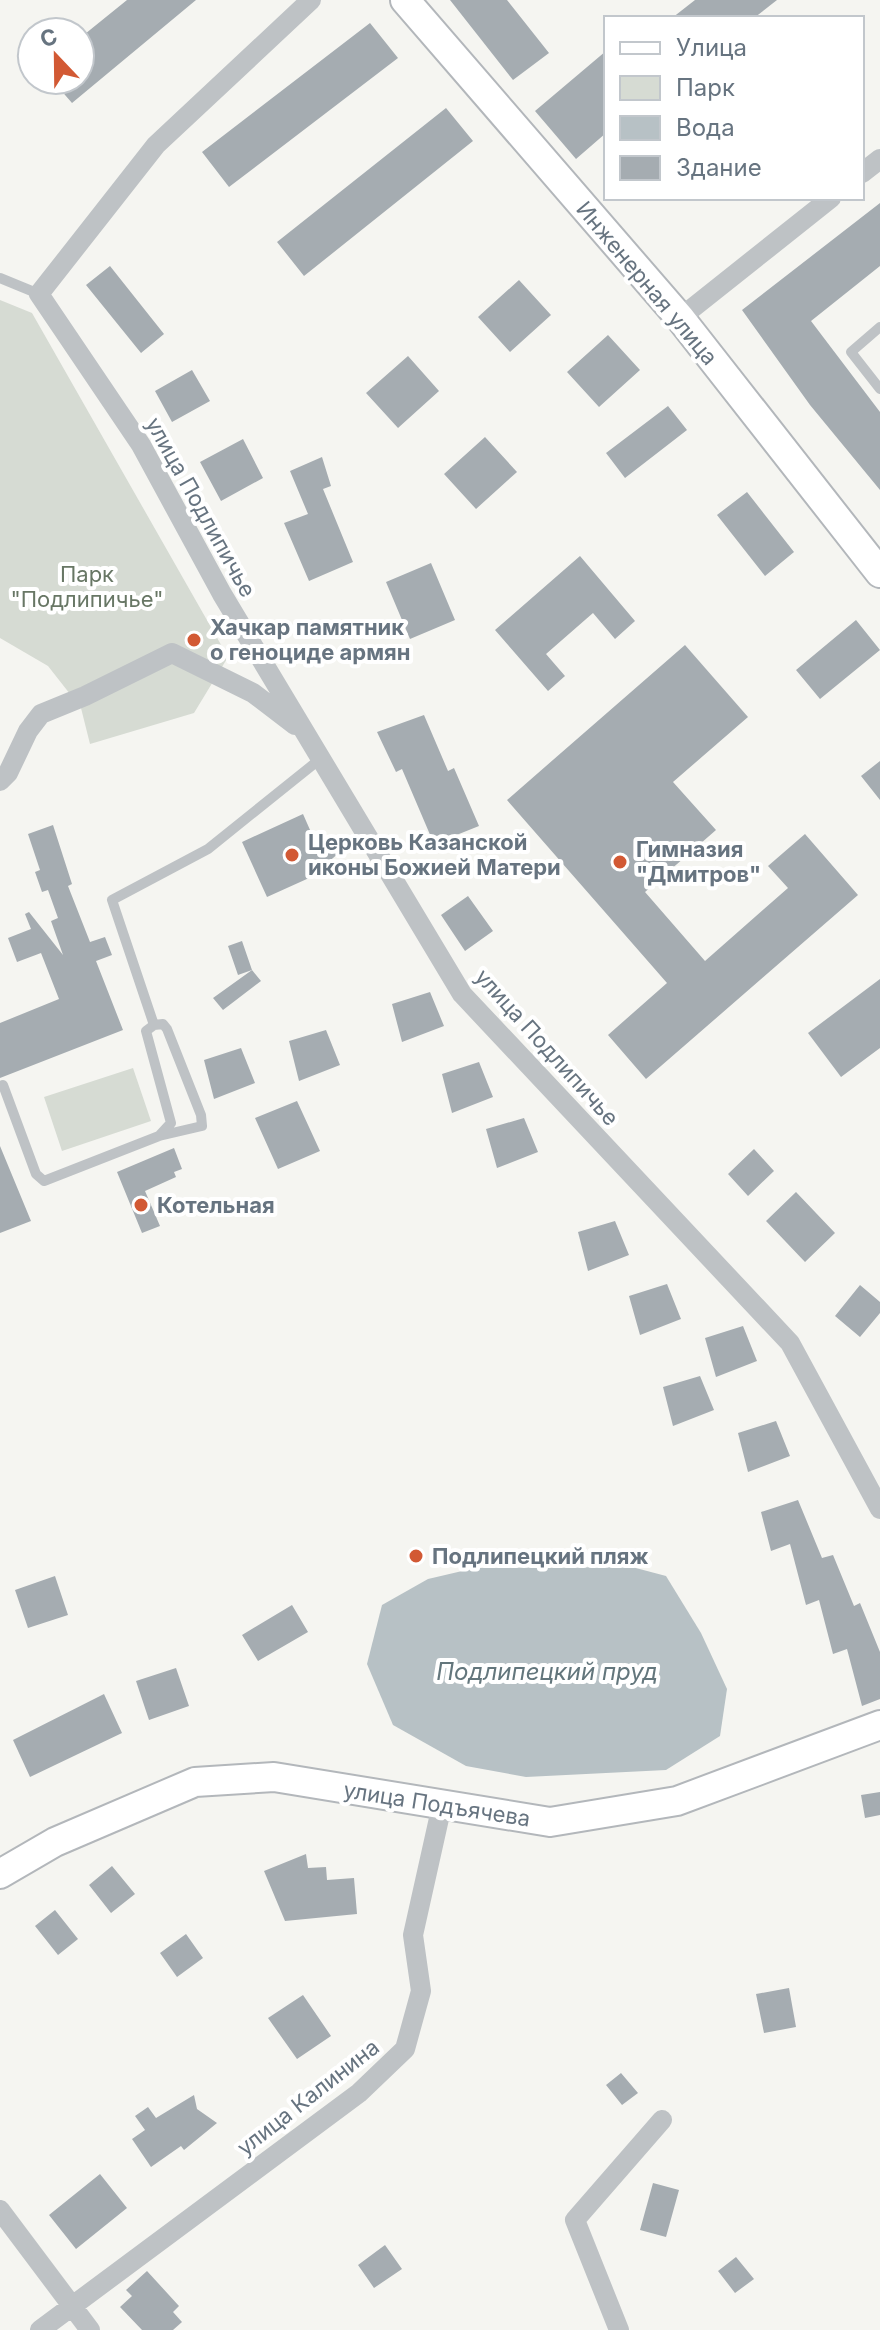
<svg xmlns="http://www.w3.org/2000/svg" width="880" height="2330" font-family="Inter,sans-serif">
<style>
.green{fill:#d6dbd3}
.water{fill:#b7c1c5}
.building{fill:#a5acb1}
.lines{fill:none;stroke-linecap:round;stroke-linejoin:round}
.secondary-casing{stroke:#b3b7bb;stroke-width:32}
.lane{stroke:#bec2c5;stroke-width:10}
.street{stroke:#bec2c5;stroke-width:20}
.secondary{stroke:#fff;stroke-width:28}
.poi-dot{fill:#d25934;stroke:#fff;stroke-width:3}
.labels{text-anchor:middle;stroke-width:8;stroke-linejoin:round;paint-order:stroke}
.street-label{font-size:22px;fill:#677480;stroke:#fff}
.park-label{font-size:22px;fill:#687765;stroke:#fff}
.poi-label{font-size:22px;font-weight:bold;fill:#677480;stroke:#fff;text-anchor:start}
.water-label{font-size:24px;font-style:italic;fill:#63767c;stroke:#fff}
</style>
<rect width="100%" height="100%" fill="#f5f5f1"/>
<path class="green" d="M0,300L32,313L228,657L194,713L90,744L81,708L48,666L0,638Z
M133,1068L151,1121L62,1151L44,1097Z"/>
<path class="water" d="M632,1567L666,1576L701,1633L727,1689L720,1736L666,1770L526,1777L466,1766L393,1725L367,1664L382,1605L428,1579L475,1568Z"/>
<path class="building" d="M127,0H196L72,103L52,80H80V38Z
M450,0H507L549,53L513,80Z
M695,0H777L754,18H672Z
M370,23L398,58L229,187L202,152Z
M606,51V133L576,159L535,111Z
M446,108L473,141L304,276L277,242Z
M880,203V266L811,321L880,412V490L810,405L742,310Z
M110,266L164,334L141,353L86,285Z
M519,280L551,315L510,352L478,317Z
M608,335L640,370L599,407L567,372Z
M408,356L439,391L398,428L366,393Z
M192,370L210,401L172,422L155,391Z
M668,406L687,430L625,478L606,453Z
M485,437L517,472L476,509L444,474Z
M243,439L263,478L221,501L200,462Z
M322,457L331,486L323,489L353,562L309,581L284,523L308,514L290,471Z
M747,492L794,552L765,576L717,515Z
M580,556L635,621L615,639L593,613L546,654L565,676L548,691L495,630Z
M431,563L455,620L410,639L386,582Z
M856,620L880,650L820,699L796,670Z
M685,645L748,717L673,782L716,830L645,892L705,961L788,888L768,866L805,834L858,895L646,1079L608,1035L667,983L507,800Z
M424,715L448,771L454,768L479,826L434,844L402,769L396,772L377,732Z
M880,761V800L861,776Z
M303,814L314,839L334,836L341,843L340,852L326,864L329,869L267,897L242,842Z
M53,825L72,884L68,886L90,942L105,937L112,955L96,961L123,1030L0,1078V1023L59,999L41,953L17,962L8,938L31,929L25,914L29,912L63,955L51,921L58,918L48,890L42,892L35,872L40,870L28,834Z
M468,896L493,931L465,951L441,915Z
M242,941L252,970L261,981L223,1010L213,998L252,970L238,975L228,946Z
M880,979V1048L841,1077L808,1033Z
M430,992L444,1026L402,1042L392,1004Z
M326,1030L340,1065L299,1081L289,1041Z
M241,1048L255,1083L214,1099L204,1060Z
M479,1062L493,1097L452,1113L442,1074Z
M297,1101L320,1151L278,1169L255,1118Z
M524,1118L538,1152L497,1168L486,1129Z
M0,1146L31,1221L0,1233Z
M174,1148L182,1169L174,1172L176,1177L145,1191L160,1226L142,1233L117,1172Z
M754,1149L774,1171L748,1196L728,1174Z
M796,1192L835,1233L805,1262L766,1221Z
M615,1221L629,1255L588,1271L578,1232Z
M667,1284L681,1319L640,1335L629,1296Z
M860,1285L880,1302V1313L860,1337L835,1316Z
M743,1326L757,1361L716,1377L705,1338Z
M700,1376L714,1410L673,1426L663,1387Z
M776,1421L790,1456L748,1472L738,1433Z
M798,1500L822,1558L833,1555L854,1606L860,1603L880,1652V1699L862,1706L847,1649L833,1654L819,1600L806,1605L790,1544L771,1551L761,1512Z
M55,1576L68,1615L28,1628L15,1590Z
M292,1605L308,1632L258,1661L242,1635Z
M176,1668L189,1706L149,1720L136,1681Z
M104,1694L122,1733L30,1777L13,1740Z
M880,1792V1815L865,1818L861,1795Z
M306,1854L308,1868L326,1867L327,1880L354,1878L357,1914L285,1921L264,1871Z
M112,1866L135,1894L111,1913L89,1885Z
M55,1910L78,1939L58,1955L35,1926Z
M186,1934L203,1958L177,1977L160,1953Z
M789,1988L796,2027L764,2033L756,1994Z
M303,1995L331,2036L297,2059L268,2018Z
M621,2073L638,2093L622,2105L606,2085Z
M194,2095L197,2109L217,2123L184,2150L181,2146L151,2167L132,2139L145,2130L135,2116L148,2107L156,2118Z
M100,2174L127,2208L76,2249L49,2215Z
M653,2183L679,2190L666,2237L640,2230Z
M385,2245L402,2269L374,2288L358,2265Z
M736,2257L754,2279L735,2293L718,2271Z
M147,2271L179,2306L173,2312L182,2322L173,2330H142L120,2307L132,2296L126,2290Z"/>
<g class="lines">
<g class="secondary-casing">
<path id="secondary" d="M405,0L680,318L880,573
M0,1874L55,1842L195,1782L274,1777L550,1822L677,1801L880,1725"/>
</g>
<path class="lane" d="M0,278L39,294
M880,327L851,352L880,389
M3,1085L36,1174L44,1181L159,1136L202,1126L201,1115L167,1029L163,1024L154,1025
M159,1136L171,1123L146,1031L154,1025L112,900L208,849L320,759"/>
<path class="street" d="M311,0L156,145L39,294L141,445L222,594L462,994L790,1343L880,1509
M862,173L880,159
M680,318L831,198
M0,781L8,773L28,731L41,714L85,696L172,653L253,693L295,725
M0,2210L90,2330
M40,2330L359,2093L405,2049L421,1991L413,1935L442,1805
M619,2330L575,2220L662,2120"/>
<use href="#secondary" class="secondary"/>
</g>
<g class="poi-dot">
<circle cx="194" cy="640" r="8"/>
<circle cx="292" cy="855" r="8"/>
<circle cx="620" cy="862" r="8"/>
<circle cx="141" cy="1205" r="8"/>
<circle cx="416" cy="1556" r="8"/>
</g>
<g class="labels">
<g class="street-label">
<text transform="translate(647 283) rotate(50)" y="8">Инженерная улица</text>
<text transform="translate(201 507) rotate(61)" y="8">улица Подлипичье</text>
<text transform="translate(547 1047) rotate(48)" y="8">улица Подлипичье</text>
<text transform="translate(437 1804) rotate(9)" y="8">улица Подъячева</text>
<text transform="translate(308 2097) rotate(-38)" y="8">улица Калинина</text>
</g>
<g class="park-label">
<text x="87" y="582">Парк<tspan x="87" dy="25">"Подлипичье"</tspan></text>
</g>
<g class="poi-label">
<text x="210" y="635">Хачкар памятник<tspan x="210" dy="25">о геноциде армян</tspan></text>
<text x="308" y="850">Церковь Казанской<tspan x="308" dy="25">иконы Божией Матери</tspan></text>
<text x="636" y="857">Гимназия<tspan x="636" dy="25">"Дмитров"</tspan></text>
<text x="157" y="1213">Котельная</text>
<text x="432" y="1564">Подлипецкий пляж</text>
</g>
<g class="water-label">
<text x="547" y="1680">Подлипецкий пруд</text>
</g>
</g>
<rect x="604" y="16" width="260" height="184" fill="#ffffff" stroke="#c2c7cc" stroke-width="2"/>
<rect x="620" y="42" width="40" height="12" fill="#ffffff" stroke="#c2c7cc" stroke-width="2"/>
<text x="676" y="56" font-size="24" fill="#677480">Улица</text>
<rect x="620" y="76" width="40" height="24" fill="#d6dbd3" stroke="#c2c7cc" stroke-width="2"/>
<text x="676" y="96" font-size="24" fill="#677480">Парк</text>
<rect x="620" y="116" width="40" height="24" fill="#b7c1c5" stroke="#c2c7cc" stroke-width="2"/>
<text x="676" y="136" font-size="24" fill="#677480">Вода</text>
<rect x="620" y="156" width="40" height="24" fill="#a5acb1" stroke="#c2c7cc" stroke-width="2"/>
<text x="676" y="176" font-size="24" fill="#677480">Здание</text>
<g transform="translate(56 56) rotate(338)"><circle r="38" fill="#ffffff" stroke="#c2c7cc" stroke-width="2"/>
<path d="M0-6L14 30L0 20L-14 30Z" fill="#d25934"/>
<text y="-12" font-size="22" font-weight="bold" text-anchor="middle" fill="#677480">С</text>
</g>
</svg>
